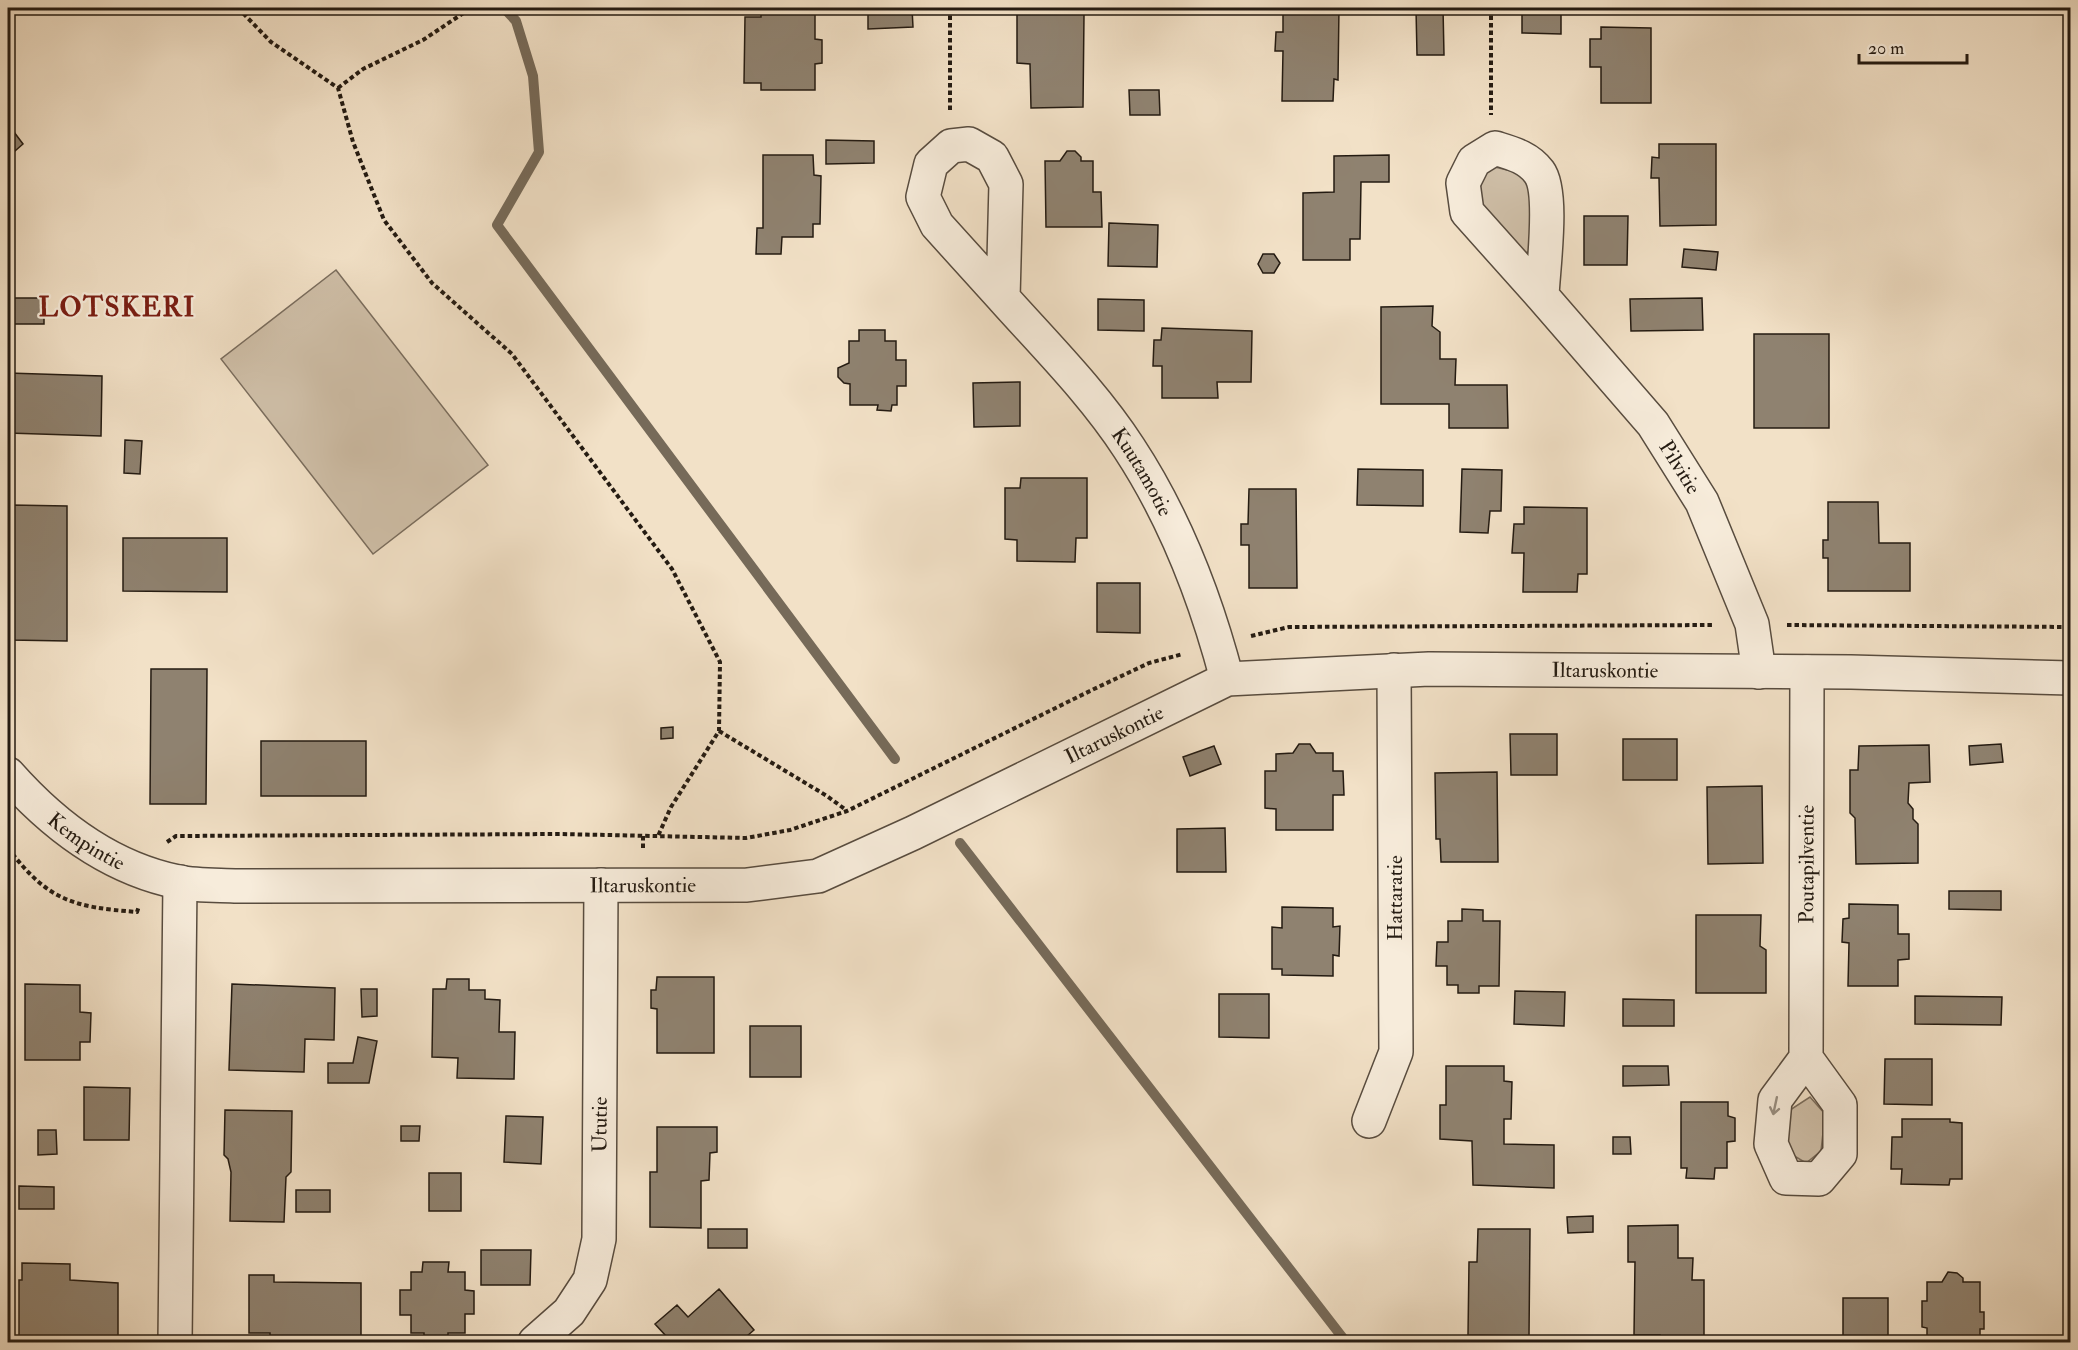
<svg xmlns="http://www.w3.org/2000/svg" width="2078" height="1350" font-family="'IM FELL Double Pica',serif">
<style>
.green{fill:#cfbfa8;stroke:#7a6d5d;stroke-width:1.5}
.lines{fill:none;stroke-linecap:round;stroke-linejoin:round}
.stream{stroke:#766a59;stroke-width:10}
.building{fill:#8f8270;stroke:#241b12;stroke-width:1.5}
.minor-casing{stroke:#584c3f;stroke-width:36}
.path{stroke:#241b12;stroke-width:4;stroke-dasharray:4.5 3;stroke-linecap:butt}
.minor{stroke:#f7ecdb;stroke-width:33}
.oneway{stroke:#988e81}
.labels{text-anchor:middle;stroke-width:4.5;stroke-linejoin:round;paint-order:stroke}
.street-label{font-size:21px;fill:#241b12;stroke:#f7ecdb}
.district-label{font-size:27px;font-weight:bold;letter-spacing:1.5px;fill:#7a1f14;stroke:#f7ecdb}
</style>
<rect width="100%" height="100%" fill="#f2e1c7"/>
<filter id="stains"><feTurbulence type="fractalNoise" baseFrequency=".00333" numOctaves="4"/><feColorMatrix values="0 0 0 0 .2 0 0 0 0 .09 0 0 0 0 .02 0 0 0 .5 -.17"/></filter>
<radialGradient id="worn" r=".72"><stop offset=".6" stop-color="#630" stop-opacity="0"/><stop offset="1" stop-color="#630" stop-opacity=".3"/></radialGradient>
<path class="green" d="M1495,167L1527,175L1536,192L1532,251L1520,254L1477,198L1484,175Z
M336,270L488,465L373,554L221,359Z
M1810,1097L1825,1114L1821,1151L1806,1163L1786,1151L1790,1110Z"/>
<g class="lines">
<path class="stream" d="M504,8L516,21L533,76L539,152L497,225L895,759
M2070,8V73
M960,843L1346,1342"/>
</g>
<path class="building" d="M868,8H912L913,27L868,29Z
M1017,8H1089L1084,15L1083,107L1031,108L1030,64L1017,63Z
M1283,8H1339L1338,80L1334,79L1333,101H1282L1283,51H1275L1276,32H1283Z
M1443,8L1444,55H1417L1416,9Z
M1522,8H1561V34L1522,33Z
M761,12H815V39L822,40V63L815,64V90H761V83H744L745,17H761Z
M1601,27L1651,28V103H1601V67H1590V39H1601Z
M1129,90H1159L1160,115H1130Z
M8,124L23,144L8,157Z
M826,140L874,141V163L826,164Z
M1659,144H1716V225L1660,226L1659,178H1651L1652,157L1659,158Z
M1067,151H1075L1081,157V161H1093V192H1101L1102,227H1046L1045,161H1060Z
M763,155H813L814,175L821,176L820,224H813V237H782L781,254H756L757,228H763Z
M1389,155V182H1361L1360,239H1350V260H1303V193L1334,192V156Z
M1584,216H1628L1627,265H1584Z
M1109,223L1158,225L1157,267L1108,266Z
M1684,249L1718,252L1716,270L1682,267Z
M1263,254H1274L1280,263L1274,273H1263L1258,264Z
M8,298H44V324H8Z
M1702,298L1703,330L1631,331L1630,299Z
M1098,299L1144,300V331L1098,330Z
M1433,306L1432,326L1440,332V359H1456L1455,385H1507L1508,428H1449V404H1381V307Z
M1162,328L1252,331L1251,382H1217L1218,398H1162V366H1153L1154,340H1161Z
M859,330H885V341H896V360H906V386H897V405H892L891,411L877,410L878,405H850V384L844,383L838,377V368L849,363V341H859Z
M1754,334H1829V428H1754Z
M8,373L102,376L101,436L8,433Z
M1020,382V426L974,427L973,383Z
M125,440L142,441L140,474L124,473Z
M1358,469L1423,470V506L1357,505Z
M1462,469L1502,470L1501,511H1490L1488,533L1460,532Z
M1021,478H1087V538H1076L1075,562L1017,561V540L1005,539V488H1020Z
M1249,489H1296L1297,588H1249V545H1241V524H1248Z
M1828,502H1878L1879,543H1910V591H1828V558H1823V540H1828Z
M11,505L67,506V641L10,640Z
M1524,507L1587,508V574H1578L1577,592H1523L1524,553H1512L1514,524H1524Z
M123,538H227V592L123,591Z
M1097,583H1140V633L1097,632Z
M151,669H207L206,804H150Z
M673,727V738L661,739V728Z
M1510,734H1557V775H1511Z
M1623,739H1677V780H1623Z
M261,741H366V796H261Z
M1299,744H1310L1316,753H1333V771H1343L1344,795H1333V830H1276V809L1265,808V771H1276V754L1293,753Z
M2001,744L2003,762L1970,765L1969,746Z
M1929,745L1930,782L1909,783L1908,803L1913,809V819L1918,824V863L1856,864L1855,818L1850,813V770H1858L1859,746Z
M1214,746L1221,764L1190,776L1183,757Z
M1497,772L1498,862H1441L1440,839H1436L1435,773Z
M1762,786L1763,863L1708,864L1707,787Z
M1225,828L1226,872H1177V829Z
M1949,891H2001V910L1949,909Z
M1849,904L1898,905V934H1909V959L1898,960V986H1848L1849,943L1842,942L1843,919L1849,918Z
M1282,907L1333,908V927L1340,926L1339,956L1333,955V976L1282,975V969H1272V927L1282,928Z
M1462,909L1483,910V921H1500L1499,986H1479V993H1458V985H1447V966H1436L1437,942H1448V921H1462Z
M1696,915H1761L1760,946L1766,950V993H1696Z
M657,977H714V1053H657V1009L651,1008V990H656Z
M447,979H469V990H485V999L500,1000L499,1032H515L514,1079L457,1078L458,1058L432,1057L433,989H446Z
M25,984L80,985V1012L91,1013L90,1042H80V1060H25Z
M232,984L335,988L334,1040L305,1039L304,1072L229,1070Z
M361,989H377V1016L362,1017Z
M1515,991L1565,992L1564,1026L1514,1024Z
M1219,994H1269V1038L1219,1037Z
M1915,996L2002,997L2001,1025L1915,1024Z
M1623,999L1674,1000V1026H1623Z
M750,1026H801V1077H750Z
M358,1037L377,1041L369,1083H328V1063H353Z
M1885,1059H1932V1105L1884,1104Z
M1446,1066H1504V1081L1512,1082L1511,1119H1504V1144L1554,1145V1188L1473,1185L1472,1141L1440,1139V1105H1446Z
M1623,1066H1668L1669,1085L1623,1086Z
M84,1087L130,1088L129,1140H84Z
M1681,1102H1728V1116L1735,1118V1141L1727,1142V1168H1715L1714,1179L1686,1178L1687,1168H1681Z
M225,1110L292,1111L291,1172L286,1177L284,1222L230,1221L231,1172L228,1159L224,1155Z
M506,1116L543,1117L541,1164L504,1162Z
M1902,1119H1950V1122L1962,1123V1179H1950L1949,1185L1901,1184L1902,1169H1891L1892,1137H1902Z
M401,1126H420L419,1141H401Z
M657,1127H717V1152L710,1153L709,1180L701,1181V1228L650,1227V1172H657Z
M38,1130H56L57,1154L38,1155Z
M1613,1137H1630L1631,1154H1613Z
M429,1173H461V1211H429Z
M19,1186L54,1187V1209H19Z
M296,1190H330V1212H296Z
M1593,1216V1232L1568,1233L1567,1217Z
M1678,1225V1258H1693L1692,1280H1704V1342H1660V1335H1634L1635,1262H1628V1226Z
M708,1229H747V1248H708Z
M1478,1229H1530L1529,1336L1468,1335L1469,1262H1477Z
M481,1250H531L530,1285H481Z
M423,1262H449L448,1272H465V1290L474,1291V1314H465V1333H448V1341H424V1333H411V1315H400V1290H411V1272H422Z
M22,1263L70,1264V1280L118,1283V1336H94L93,1342H45L43,1336H19V1280H22Z
M1948,1272L1957,1273L1963,1278V1282H1980V1312H1984V1329H1980V1342H1927V1328L1922,1327V1301H1927V1282H1942Z
M249,1275H274V1282L361,1283V1342H270V1333H249Z
M719,1289L754,1330L740,1342H658L666,1336L655,1324L677,1305L688,1317Z
M1843,1298H1888V1342H1843Z"/>
<g class="lines">
<g class="minor-casing">
<g id="minor">
<path id="s1" d="M1542,296L1467,212L1463,183L1474,161L1495,148C1511,153 1528,157 1539,172C1554,192 1543,269 1542,296L1653,424L1702,502L1752,624L1759,672"/>
<path id="s2" d="M1003,298L937,225L923,197L931,164L951,146L969,144L992,157L1006,184L1003,298C1046,346 1094,394 1129,448C1175,518 1206,599 1227,679"/>
<path id="s3" d="M8,774C54,826 109,868 178,882C197,886 218,885 238,886L747,885L818,876L913,833L1227,679L1429,669L1851,672L2070,678"/>
<path id="s4" d="M1806,1058L1775,1100L1771,1144L1786,1178L1819,1179L1840,1154V1105L1806,1058L1807,672"/>
<path d="M1369,1121L1396,1052L1394,670"/>
<path d="M175,1342L180,882"/>
<path id="s5" d="M535,1342L569,1312L590,1280L599,1239L601,885"/>
</g>
</g>
<path class="path" d="M238,8L271,42L338,88L353,142L384,220L432,283L512,354L672,569L720,662L719,731L671,807L658,836
M950,8V113
M1491,8V115
M338,88L363,69L423,40L471,8
M1787,625L2070,627
M1251,636L1289,627L1713,625
M719,731L827,796L846,810
M643,836V850
M167,842L176,836L560,834L746,838L790,830L847,811L1094,689L1149,663L1183,654
M8,848C48,901 73,907 137,912L139,906"/>
<use href="#minor" class="minor"/>
</g>
<defs><path id="oneway-shaft" d="M-6 0H5M1.5-3L5.5 0L1.5 3" fill="none" stroke-width="1.6" stroke-linecap="round" stroke-linejoin="round" transform="scale(1.5)"/></defs>
<use class="oneway" href="#oneway-shaft" transform="translate(1775 1106) rotate(102)"/>
<g class="labels">
<g class="street-label">
<text dy="7" stroke="none"><textPath href="#s1" startOffset="588">Pilvitie</textPath></text>
<text dy="7" stroke="none"><textPath href="#s2" startOffset="603">Kuutamotie</textPath></text>
<text dy="7" stroke="none"><textPath href="#s3" startOffset="1678">Iltaruskontie</textPath></text>
<text dy="7" stroke="none"><textPath href="#s3" startOffset="1174">Iltaruskontie</textPath></text>
<text dy="7" stroke="none"><textPath href="#s3" startOffset="104">Kempintie</textPath></text>
<text dy="7" stroke="none"><textPath href="#s4" startOffset="500">Poutapilventie</textPath></text>
<text dy="7" stroke="none"><textPath href="#s3" startOffset="670">Iltaruskontie</textPath></text>
<text transform="translate(1395 898) rotate(-90)" y="7">Hattaratie</text>
<text dy="7" stroke="none"><textPath href="#s5" startOffset="240">Ututie</textPath></text>
</g>
<g class="district-label">
<text x="117" y="316">LOTSKERI</text>
</g>
</g>
<rect width="2078" height="1350" fill="none" stroke="#f2e1c7" stroke-width="30"/>
<rect x="9" y="9" width="2060" height="1332" fill="none" stroke="#241b12" stroke-width="3"/>
<rect x="15" y="15" width="2048" height="1320" fill="none" stroke="#241b12" stroke-width="1.5"/>
<path d="M1859 54v9h108v-9" fill="none" stroke="#241b12" stroke-width="3"/>
<text x="1868" y="54" font-size="18" fill="#241b12" stroke="#f7ecdb" stroke-width="4.5" paint-order="stroke">20 m</text>
<rect width="100%" height="100%" filter="url(#stains)"/>
<rect width="100%" height="100%" fill="url(#worn)"/>
</svg>
